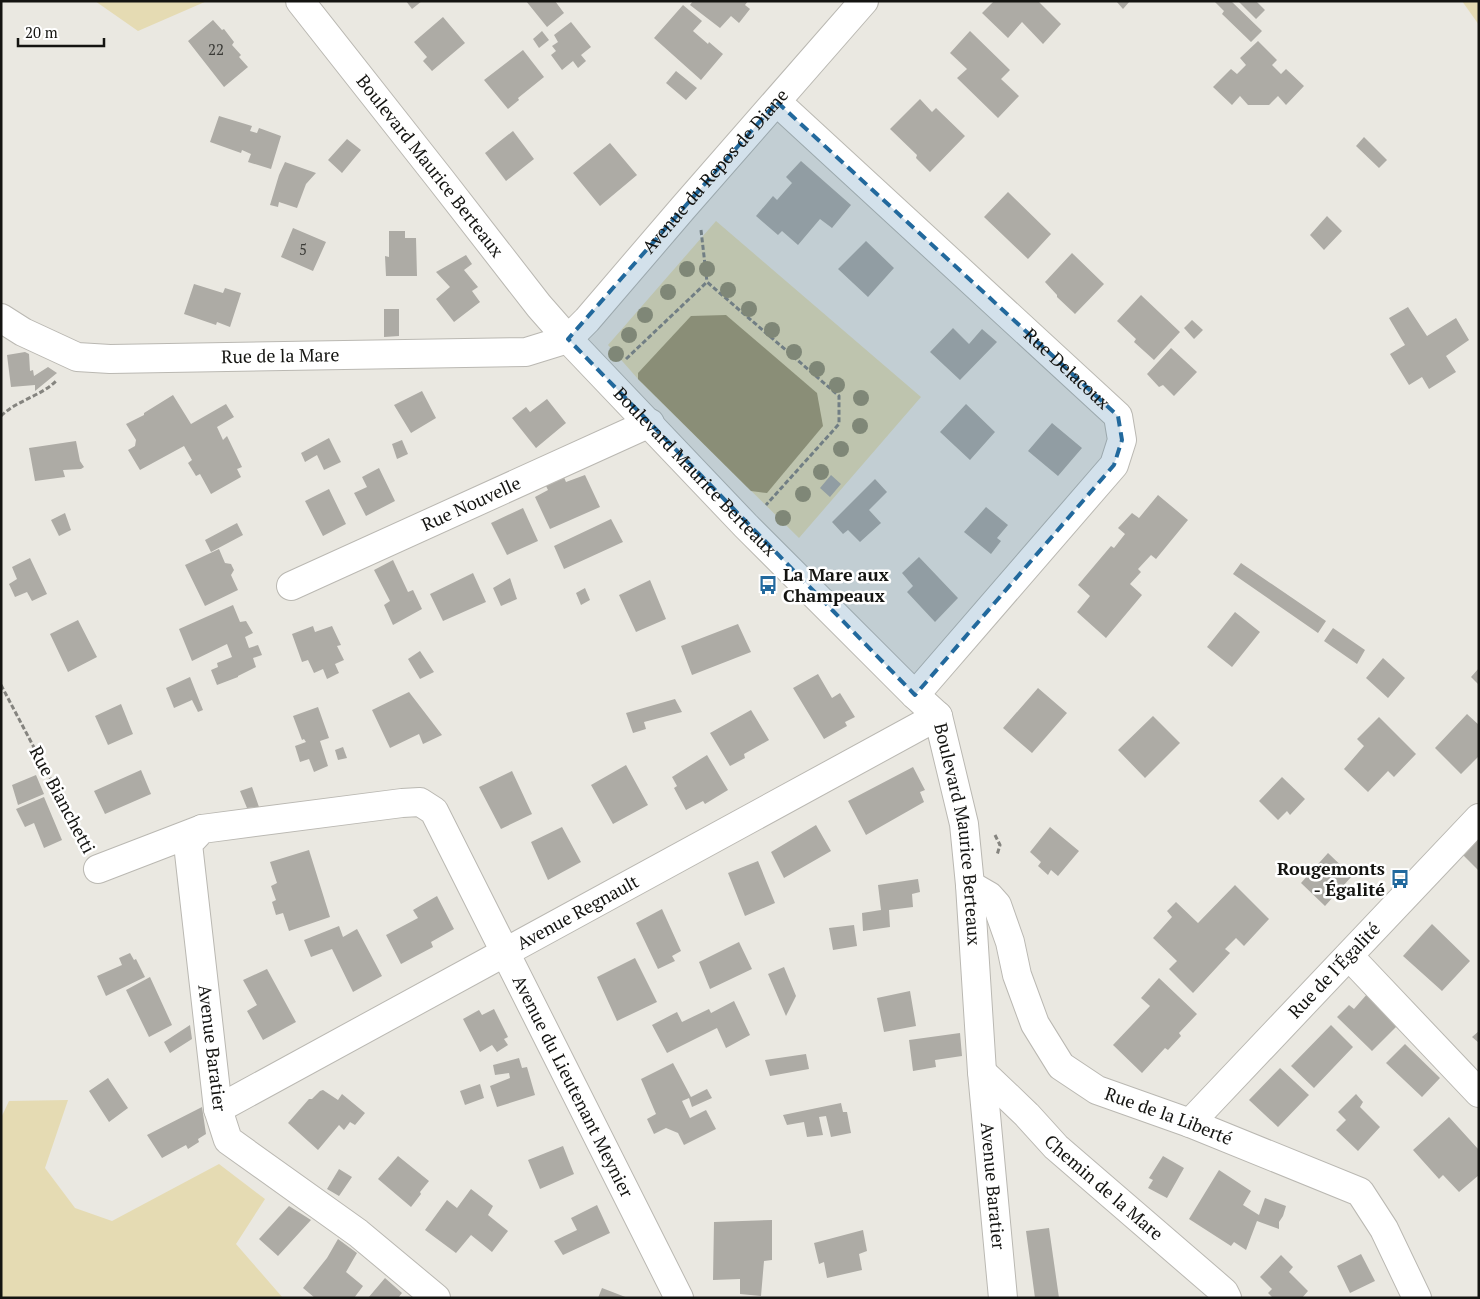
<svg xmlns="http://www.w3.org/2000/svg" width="1480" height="1299" font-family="'PT Serif',serif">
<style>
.green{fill:#e5dbb3}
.water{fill:#a4986e}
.building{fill:#adaba5}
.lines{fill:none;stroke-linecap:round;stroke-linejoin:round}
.minor-casing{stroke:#bab8b2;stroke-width:30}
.path{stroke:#85847f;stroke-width:3;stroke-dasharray:5 2.5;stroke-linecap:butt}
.minor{stroke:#fff;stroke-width:28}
.tree{fill:#978f6f}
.marked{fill:#22699d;fill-opacity:0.2;stroke:#22699d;stroke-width:4;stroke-dasharray:10 6;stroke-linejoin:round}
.labels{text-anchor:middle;stroke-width:5;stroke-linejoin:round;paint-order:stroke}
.number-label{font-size:15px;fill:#3a3a36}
.street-label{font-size:18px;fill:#141411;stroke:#fff}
.poi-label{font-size:18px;font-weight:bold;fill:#141411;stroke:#fff;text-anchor:start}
</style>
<rect width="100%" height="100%" fill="#eae8e1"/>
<path class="green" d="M95,1H207L138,31Z
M1462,1H1479V25Z
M716,221L921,397L799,538L638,379L608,345Z
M68,1100L45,1168L75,1208L112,1221L219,1164L265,1199L236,1244L283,1298H1V1118L9,1101Z"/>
<path class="water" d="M726,315L817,393L823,426L767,493L751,491L638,379V373L691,316Z"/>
<path class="building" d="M406,1H422L412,9Z
M526,1H555L564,13L547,27Z
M693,1H748L745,5L750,9L739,23L731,16L720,28L690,5Z
M994,1H1038L1061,24L1043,44L1022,22L1008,38L982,13Z
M1116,1H1130L1123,9Z
M1214,1H1231L1262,31L1251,42L1222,14L1224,11Z
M1238,1H1256L1265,10L1256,19Z
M683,5L702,21L693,31L708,44L709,42L723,54L701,80L654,38Z
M443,17L465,43L432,71L423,61L427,57L414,42Z
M213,20L222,30L224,29L234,42L232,45L241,55L239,57L248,67L224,87L188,41Z
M571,22L591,47L581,55L586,61L578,68L573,61L562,70L551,55L556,51L552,46L558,42L554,35Z
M542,31L549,40L539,48L533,39Z
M970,31L1010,70L1001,79L1019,96L998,118L957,78L967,69L950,53Z
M1258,41L1277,60L1272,65L1281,74L1286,69L1304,86L1286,105L1278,96L1269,105H1248L1240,96L1232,105L1213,87L1231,69L1237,74L1246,65L1240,58Z
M523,50L544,77L518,98L519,100L508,109L484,80Z
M676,71L697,88L686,100L666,83Z
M920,99L932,112L936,108L965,136L930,172L916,158L917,155L890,129Z
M219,116L252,126L250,131L257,133L259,128L281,136L271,169L248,162L251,154L242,150L241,153L210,142Z
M513,131L534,159L506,181L485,153Z
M1364,137L1387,160L1379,168L1356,146Z
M347,139L361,150L342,173L328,160Z
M610,143L637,175L600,206L573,173Z
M801,161L851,205L832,228L820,219L798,245L782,231L778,235L756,216L773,196L777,200L792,183L786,177Z
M285,162L316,173L306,184L297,208L279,202L278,207L270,205L279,175Z
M1008,192L1051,234L1028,259L984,217Z
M1327,216L1342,231L1324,250L1310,235Z
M293,228L326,242L313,271L281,257Z
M389,231H405V238H416L417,276H386L385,256L389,257Z
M866,241L894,268L868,297L838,269Z
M1072,253L1104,284L1075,314L1057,297V295L1045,282Z
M466,255L472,264L464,270L478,287L472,291L480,302L454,322L436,299L450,287L436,272Z
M194,284L223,293L225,288L241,293L230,327L217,322L216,325L184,314Z
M1141,295L1180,332L1154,360L1134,342L1136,339L1117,321Z
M1408,307L1427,336L1456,318L1469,340L1446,356L1456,372L1429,389L1422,377L1409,385L1390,354L1405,345L1389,318Z
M384,309H399V336L384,337Z
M1192,320L1203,330L1194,339L1184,328Z
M953,328L969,344L982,329L997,342L960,380L930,352Z
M1171,348L1197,372L1174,396L1163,385L1159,387L1147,374Z
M25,352L29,354L30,371L33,370L34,376L48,367L57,373L35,391V385L11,387L7,355Z
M422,391L436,418L411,433L394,405Z
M173,395L191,424L226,404L234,417L217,427L223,440L227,436L242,467L237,469L241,477L211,494L200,474L196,476L188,463L192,460L184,446L140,470L128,450L135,446L136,440L126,424L144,415V413Z
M547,399L566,423L536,448L512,418L526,407L530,412Z
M966,404L995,432L970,460L940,432Z
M1052,423L1082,448L1058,476L1028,451Z
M329,438L341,462L324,470L317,455L305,462L301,453Z
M402,440L408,454L397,459L392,444Z
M76,441L80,461L84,467L81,469L63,470L65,477L35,481L29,448Z
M379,468L395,501L366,516L354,493L367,487L362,477Z
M563,475L566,482L585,475L600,507L550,529L535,497L548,490L545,484Z
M831,475L841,484L830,497L820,488Z
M875,479L887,492L869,510L881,523L860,542L848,530L843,534L832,522Z
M329,489L346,524L323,536L305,501Z
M1158,495L1188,520L1156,559L1151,555L1138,569L1141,572L1130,584L1142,595L1106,638L1077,612L1090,596L1078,585L1111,546L1114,548L1125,534L1118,528L1132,513L1139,518Z
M986,507L1008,525L997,538L1001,541L991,554L964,532Z
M523,508L538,541L507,555L491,523Z
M65,513L71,530L59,536L51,520Z
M611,519L623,542L564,569L554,546Z
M237,523L243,535L211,552L205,540Z
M219,549L225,563L231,564L234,570L231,575L238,590L205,606L185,565Z
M919,557L958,598L935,622L907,592L913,586L902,573Z
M30,558L47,594L32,601L27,592L15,597L9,584L17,579L12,567Z
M393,560L408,592L413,590L422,609L393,625L384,605L390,601L374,570Z
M1241,563L1326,621L1318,633L1233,574Z
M473,573L486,602L443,621L430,594Z
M510,578L517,599L501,606L493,588Z
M650,580L666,619L636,632L619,595Z
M585,588L590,600L581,605L576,593Z
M233,605L240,622L246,621L253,633L245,637L249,648L258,645L262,655L253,658L256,667L238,676V677L217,685L211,670L218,667L217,663L232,657L227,644L192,661L179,629Z
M1235,612L1260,632L1232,667L1207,647Z
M78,620L97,657L68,672L50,634Z
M738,624L751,652L692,675L681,646Z
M313,626L315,632L332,626L341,645L337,646L344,660L335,664L339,673L327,679L323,669L314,673L308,660L302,662L292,634Z
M1333,628L1365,650L1357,664L1324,641Z
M420,651L434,672L420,679L408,659Z
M1383,658L1405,678L1388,698L1366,678Z
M1479,668V685L1471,677Z
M818,674L832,698L840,693L855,717L845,722L847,726L824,739L793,688Z
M190,677L203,710L198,712L192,700L174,708L166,688Z
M1038,688L1067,713L1032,753L1003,728Z
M409,692L442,735L423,744L419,734L390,748L372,710Z
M675,699L682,712L644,722L646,729L633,733L626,713Z
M121,704L133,734L108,745L95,716Z
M318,707L329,738L320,741L328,766L314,772L309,759L300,762L295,746L306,742L304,739L302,740L293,716Z
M751,710L769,740L744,754L745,758L730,766L710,733Z
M1467,714L1479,725V756L1461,774L1435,748Z
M1153,716L1180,743L1145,778L1118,750Z
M1379,717L1416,754L1394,777L1388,771L1368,792L1344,769L1364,746L1357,739Z
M343,747L347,758L338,760L335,750Z
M707,755L728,790L705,804L703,801L686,810L674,788L677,786L672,777Z
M626,765L648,805L613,824L591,785Z
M913,767L925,790L920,792L924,802L866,835L848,801Z
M141,770L151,794L105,814L94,791Z
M512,771L532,814L501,829L479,787Z
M36,775L44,794L18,805L12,785Z
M1282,777L1305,799L1290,815L1287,811L1278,820L1259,801Z
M252,787L259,807L247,808L240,791Z
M44,797L62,840L44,848L34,823L25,827L16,809Z
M816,825L831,851L784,878L771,852Z
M562,827L581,862L548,880L531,842Z
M1050,827L1079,851L1058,876L1051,870L1048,875L1038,866L1041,862L1030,852Z
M1479,837V871L1462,854Z
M309,850L330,917L289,931L283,913L276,915L272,902L276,900L271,886L277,883L270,862Z
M1328,853L1352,876L1325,906L1301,883Z
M758,861L775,903L745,916L728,873Z
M918,879L920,892L912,894L913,907L889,910L890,927L863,931L862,913L881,910L878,885Z
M1235,885L1269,919L1244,946L1236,938L1225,949L1230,953L1193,993L1169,969L1177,961L1153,938L1172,917L1167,911L1176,902L1198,923Z
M437,896L454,929L431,942L433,947L401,964L386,935L418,918L413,910Z
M662,909L681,951L672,956L675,961L658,969L636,923Z
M1432,924L1470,961L1442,991L1403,956Z
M854,925L857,946L833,950L829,928Z
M339,926L343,937L357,929L382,976L353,992L332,949L311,957L304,940Z
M739,942L752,969L710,989L699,962Z
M130,953L134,960L136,959L145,977L106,996L97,976L122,965L119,958Z
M635,958L657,1002L617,1021L597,977Z
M784,967L796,996L786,1016L768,974Z
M267,969L296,1022L263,1040L247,1011L257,1005L243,980Z
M150,977L172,1025L149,1037L126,990Z
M1159,978L1197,1014L1179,1033L1181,1036L1168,1050L1165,1048L1142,1073L1113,1045L1150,1006L1141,998Z
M910,991L916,1026L884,1032L877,998Z
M1368,993L1400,1023L1372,1051L1337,1017L1349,1005L1354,1009Z
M734,1001L750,1035L726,1048L717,1028L667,1053L652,1025L677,1012L682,1022L709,1009L711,1013Z
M494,1009L508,1037L504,1039L508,1045L497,1052L492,1045L480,1052L463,1019L479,1010L482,1015Z
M190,1025L192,1039L170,1053L164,1042Z
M1331,1025L1353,1047L1314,1088L1291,1066Z
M1479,1031V1043L1472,1037Z
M960,1033L962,1056L935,1060L936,1067L913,1071L909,1040Z
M1405,1044L1440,1078L1422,1097L1386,1063Z
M806,1054L809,1069L770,1076L765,1060Z
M519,1058L522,1068L527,1067L535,1095L497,1107L490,1086L510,1078L509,1073L495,1075L493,1065Z
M673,1063L691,1097L707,1089L712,1098L692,1107L689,1098L682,1101L690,1118L706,1110L716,1129L684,1145L678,1133L666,1128L654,1134L647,1119L656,1114L641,1079Z
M1280,1068L1309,1095L1278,1127L1249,1100Z
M108,1078L128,1108L109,1122L89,1091Z
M480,1084L484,1098L465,1105L460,1091Z
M323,1090L338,1100L342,1094L365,1113L355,1125L350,1122L344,1130L339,1125L318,1150L288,1123L309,1099H312L320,1091Z
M1356,1094L1363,1102L1360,1107L1380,1127L1358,1151L1336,1130L1346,1120L1338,1112Z
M841,1103L843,1112H847L851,1133L831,1137L826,1116L819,1117L823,1135L807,1137L804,1122L787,1125L783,1115Z
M202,1107L206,1134L198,1139L199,1142L188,1149L186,1145L162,1158L147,1135Z
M1449,1117L1479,1150V1175L1459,1192L1443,1175L1439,1179L1413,1150Z
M563,1146L574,1174L540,1189L528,1160Z
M398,1156L429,1181L420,1192L421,1194L411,1207L378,1179Z
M1163,1156L1184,1168L1167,1198L1148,1188L1153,1180L1149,1178Z
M339,1169L352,1177L339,1196L327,1189Z
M1219,1170L1251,1191L1243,1205L1259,1215L1265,1198L1286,1206L1283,1216L1279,1222V1229L1257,1221L1246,1250L1234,1242L1231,1246L1189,1219Z
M471,1189L493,1206L488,1215L508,1231L492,1252L471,1235L456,1253L425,1230L447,1200L457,1208Z
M597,1205L610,1233L563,1255L554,1241L577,1230L571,1218Z
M289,1206L311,1220L278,1256L259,1239Z
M772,1220V1260L764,1261L761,1296L740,1294V1279L713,1280L714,1222Z
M1049,1228L1059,1298H1035L1026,1231Z
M863,1230L867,1251L859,1254L862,1270L827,1278L824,1262L819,1264L814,1243Z
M338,1239L357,1253L346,1272L363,1286L354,1298H315L303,1288L327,1258Z
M1361,1254L1375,1281L1350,1293L1337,1266Z
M1281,1255L1293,1267L1289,1272L1308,1291L1302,1298H1273L1268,1293L1272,1289L1260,1277Z
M385,1278L402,1293L398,1298H368Z
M602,1288L628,1298H598Z"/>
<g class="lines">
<g class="minor-casing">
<g id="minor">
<path id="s1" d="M300,1L441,180L539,306L568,339L746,526L915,695L938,716L964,824L970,885L982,1072L1003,1298"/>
<path id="s2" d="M777,102L1118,416L1122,440L1114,465L915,695"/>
<path id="s3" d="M1,318L23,332L77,357L110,359L526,352L568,339L587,320L683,208L864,1"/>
<path id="s4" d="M291,586L650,423"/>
<path d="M98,869L202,829"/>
<path id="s5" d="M970,885L989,896L997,905L1010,942L1017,975L1035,1024L1061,1066L1097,1090L1190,1123L1360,1192L1384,1229L1417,1298"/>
<path d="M1349,956L1479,1093"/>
<path id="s6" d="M982,1072L1027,1115L1056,1147L1224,1292L1227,1298"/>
<path id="s7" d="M218,1109L938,716"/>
<path id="s8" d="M1190,1123L1479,818"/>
<path id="s9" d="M436,1298L358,1233L228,1140L218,1109L188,844L202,829L402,803L420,802L434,811L679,1298"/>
</g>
</g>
<path class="path" d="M701,230L707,282
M626,359L707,282L839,396V424L766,505
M1,416C17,400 42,396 57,380
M1,685L85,844
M995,835L1000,845L997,855"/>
<use href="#minor" class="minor"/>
</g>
<g class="tree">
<circle cx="687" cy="269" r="8"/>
<circle cx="707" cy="269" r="8"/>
<circle cx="728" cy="290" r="8"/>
<circle cx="668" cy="292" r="8"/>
<circle cx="749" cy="309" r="8"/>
<circle cx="645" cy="315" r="8"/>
<circle cx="772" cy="330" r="8"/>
<circle cx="629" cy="335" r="8"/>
<circle cx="794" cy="352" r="8"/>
<circle cx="616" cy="354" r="8"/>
<circle cx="817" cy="369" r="8"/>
<circle cx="837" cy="385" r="8"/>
<circle cx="861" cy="398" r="8"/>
<circle cx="860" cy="426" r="8"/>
<circle cx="841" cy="449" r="8"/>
<circle cx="821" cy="472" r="8"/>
<circle cx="803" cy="494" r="8"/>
<circle cx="783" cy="518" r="8"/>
</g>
<path class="marked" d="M777,102L1118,416L1122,440L1114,465L915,695L568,339Z"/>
<defs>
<g id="bus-bare" transform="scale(1.5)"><path d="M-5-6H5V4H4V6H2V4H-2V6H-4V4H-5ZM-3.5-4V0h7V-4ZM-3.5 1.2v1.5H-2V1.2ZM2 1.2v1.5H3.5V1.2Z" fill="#22699d" stroke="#fff" stroke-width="2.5" paint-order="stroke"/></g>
</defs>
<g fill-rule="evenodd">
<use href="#bus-bare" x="768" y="585"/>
<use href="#bus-bare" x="1400" y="879"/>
</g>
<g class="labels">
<g class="number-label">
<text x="216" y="55">22</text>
<text x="303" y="255">5</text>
</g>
<g class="street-label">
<text dy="6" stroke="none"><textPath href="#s1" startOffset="210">Boulevard Maurice Berteaux</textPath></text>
<text dy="6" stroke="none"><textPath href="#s3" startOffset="802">Avenue du Repos de Diane</textPath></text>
<text dy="6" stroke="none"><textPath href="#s3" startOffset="289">Rue de la Mare</textPath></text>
<text dy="6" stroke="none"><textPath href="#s2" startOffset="394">Rue Delacoux</textPath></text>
<text dy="6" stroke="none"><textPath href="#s1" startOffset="615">Boulevard Maurice Berteaux</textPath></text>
<text dy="6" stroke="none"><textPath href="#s4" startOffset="198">Rue Nouvelle</textPath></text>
<text transform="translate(62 800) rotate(62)" y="6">Rue Bianchetti</text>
<text dy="6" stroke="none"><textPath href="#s1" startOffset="1080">Boulevard Maurice Berteaux</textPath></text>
<text dy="6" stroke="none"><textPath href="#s7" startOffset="410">Avenue Regnault</textPath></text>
<text dy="6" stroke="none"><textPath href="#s8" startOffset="210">Rue de l'Égalité</textPath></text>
<text transform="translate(212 1048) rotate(83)" y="6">Avenue Baratier</text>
<text dy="6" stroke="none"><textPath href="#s9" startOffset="1126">Avenue du Lieutenant Meynier</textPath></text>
<text dy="6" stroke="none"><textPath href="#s5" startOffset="328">Rue de la Liberté</textPath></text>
<text dy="6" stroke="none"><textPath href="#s1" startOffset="1434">Avenue Baratier</textPath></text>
<text dy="6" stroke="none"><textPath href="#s6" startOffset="168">Chemin de la Mare</textPath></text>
</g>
<g class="poi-label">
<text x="783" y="581">La Mare aux<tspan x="783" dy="21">Champeaux</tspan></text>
<text x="1385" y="875" text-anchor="end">Rougemonts<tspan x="1385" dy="21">- Égalité</tspan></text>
</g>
</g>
<rect width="1480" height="1299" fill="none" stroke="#141411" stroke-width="5"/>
<path d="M18 38v8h86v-8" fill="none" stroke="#141411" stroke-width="2.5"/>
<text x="25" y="38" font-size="15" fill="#141411" stroke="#ffffff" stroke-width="4" paint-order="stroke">20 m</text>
</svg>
